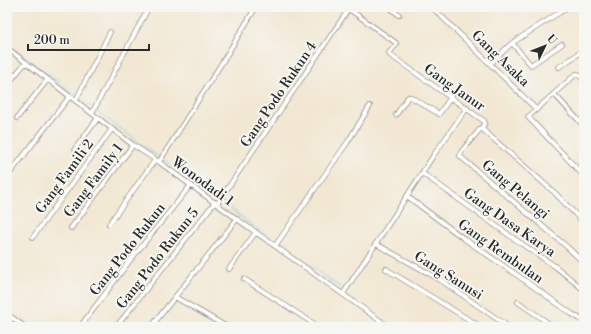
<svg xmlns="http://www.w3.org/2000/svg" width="591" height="334" font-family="'Libre Bodoni',serif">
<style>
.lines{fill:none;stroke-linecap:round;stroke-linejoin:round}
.stream{stroke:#64bee1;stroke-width:1}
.minor-casing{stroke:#8e897e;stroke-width:5.5}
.minor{stroke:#fff;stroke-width:4}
.labels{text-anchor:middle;stroke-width:4;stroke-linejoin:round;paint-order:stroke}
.street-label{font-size:14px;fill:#2b2b2b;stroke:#f6f6f2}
</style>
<rect width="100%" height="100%" fill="#f6f6f2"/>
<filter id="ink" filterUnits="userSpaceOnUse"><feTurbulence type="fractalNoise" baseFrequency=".025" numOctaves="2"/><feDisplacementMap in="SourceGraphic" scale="8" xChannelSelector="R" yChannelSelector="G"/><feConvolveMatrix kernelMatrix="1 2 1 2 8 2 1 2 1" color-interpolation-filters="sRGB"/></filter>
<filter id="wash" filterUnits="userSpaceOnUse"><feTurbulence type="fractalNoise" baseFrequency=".012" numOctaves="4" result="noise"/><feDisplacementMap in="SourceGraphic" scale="16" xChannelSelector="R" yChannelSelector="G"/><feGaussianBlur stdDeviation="0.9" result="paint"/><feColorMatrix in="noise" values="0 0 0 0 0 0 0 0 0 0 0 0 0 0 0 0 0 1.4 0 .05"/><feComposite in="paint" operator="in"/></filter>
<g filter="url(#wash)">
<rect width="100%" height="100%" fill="#f2e7d2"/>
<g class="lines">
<path class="stream" d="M7,44L77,96
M79,98L93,108
M95,110L160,158
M163,160L219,200
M221,202L275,242
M278,243L341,288"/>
</g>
</g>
<g filter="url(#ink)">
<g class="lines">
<g class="minor-casing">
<path id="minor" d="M389,7L399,15
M432,7L536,109
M349,9L396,43V45L389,53L390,55L484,121L485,123L481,128L555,193L584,223
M512,43L531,65L562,44
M7,48L133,145L159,162L237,219L389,327
M491,63L512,43L568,7
M559,67L584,50
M584,80L578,74H576L528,117L584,176
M7,85L26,62
M554,94L584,126
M76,100L110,32
M92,113L149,7
M396,115L408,97H411L439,114L451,97
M17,118L48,79
M481,128L461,152L460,156L462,158L566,246L584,263
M75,149L98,118
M159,162L223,61L256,7
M422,173L513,238L556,267L584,290
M7,177L70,96
M408,197L463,238L527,282L572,314L584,321
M217,204L350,7
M109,224L155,160
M71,228L133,145
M33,237L112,129
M376,244L439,279L509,327
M275,246L347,143L370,106
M229,269L256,232
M386,269L481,327
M244,279L319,327
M343,294L433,156L467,108
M175,297L227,327
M518,302L554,327
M7,314L25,327
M80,327L128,263L191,185
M116,327L215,202
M151,327L237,219
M376,327L381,321"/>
</g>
<use href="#minor" class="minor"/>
</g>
</g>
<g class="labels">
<g class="street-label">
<text transform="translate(501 58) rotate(44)" y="5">Gang Asaka</text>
<text transform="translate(455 87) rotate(35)" y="5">Gang Janur</text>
<text transform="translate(278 94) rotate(-56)" y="5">Gang Podo Rukun 4</text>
<text transform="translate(64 176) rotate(-54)" y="5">Gang Famili 2</text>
<text transform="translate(93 180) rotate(-53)" y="5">Gang Family 1</text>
<text transform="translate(203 181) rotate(36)" y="5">Wonodadi 1</text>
<text transform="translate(516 189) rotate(40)" y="5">Gang Pelangi</text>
<text transform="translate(510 222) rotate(35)" y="5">Gang Dasa Karya</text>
<text transform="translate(127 249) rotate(-52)" y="5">Gang Podo Rukun</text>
<text transform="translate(501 251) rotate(35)" y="5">Gang Rembulan</text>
<text transform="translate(157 258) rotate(-52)" y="5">Gang Podo Rukun 5</text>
<text transform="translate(449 275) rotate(32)" y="5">Gang Sanusi</text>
</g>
</g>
<rect width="591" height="334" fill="none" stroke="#f6f6f2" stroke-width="24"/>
<g transform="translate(545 46) rotate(47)" stroke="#f6f6f2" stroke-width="3" paint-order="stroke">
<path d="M0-3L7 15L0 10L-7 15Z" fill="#2b2b2b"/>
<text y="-6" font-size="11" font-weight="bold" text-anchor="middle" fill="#2b2b2b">U</text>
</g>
<path d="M28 44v6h121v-6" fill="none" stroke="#2b2b2b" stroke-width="2"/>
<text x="34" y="44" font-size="12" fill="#2b2b2b" stroke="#f6f6f2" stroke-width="3" paint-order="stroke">200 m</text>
</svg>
